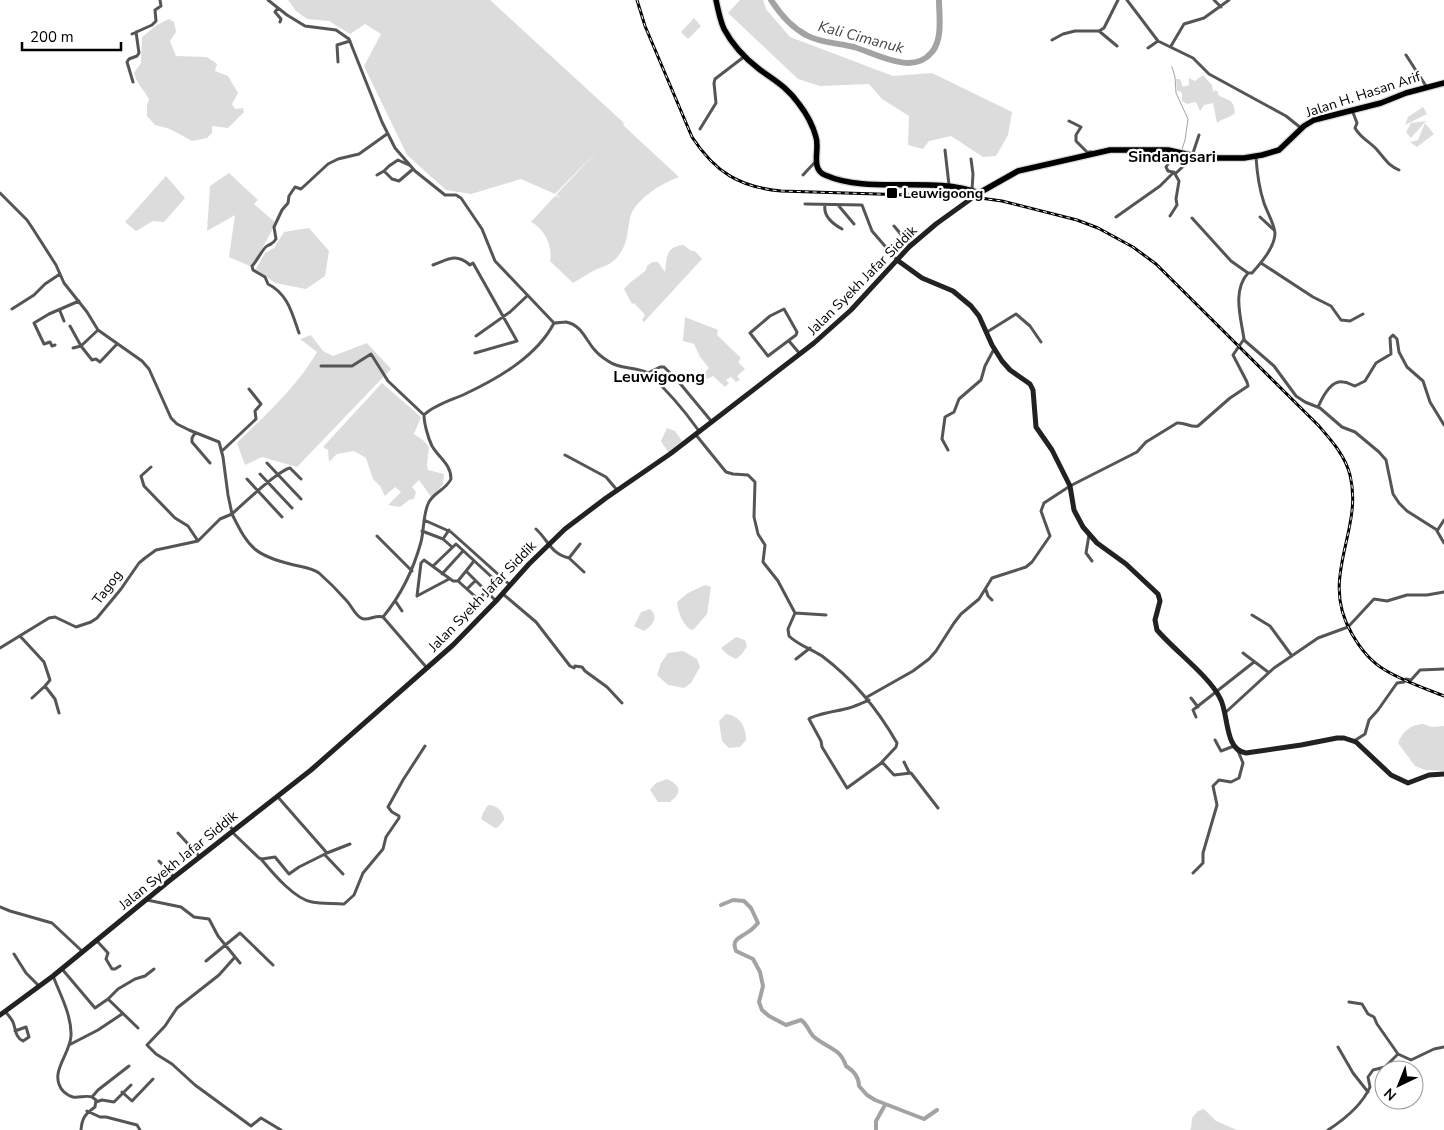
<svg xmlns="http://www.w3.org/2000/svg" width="1444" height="1130" font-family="'Nunito Sans',sans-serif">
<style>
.green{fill:#dcdcdc}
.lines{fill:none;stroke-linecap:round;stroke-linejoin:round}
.stream{stroke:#a3a3a3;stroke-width:1}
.canal{stroke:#a3a3a3;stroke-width:4}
.river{stroke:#a3a3a3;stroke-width:6}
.primary-casing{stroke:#dbdbdb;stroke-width:8}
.street{stroke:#555;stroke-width:3}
.secondary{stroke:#222;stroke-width:5}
.primary{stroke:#000;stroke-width:5.5}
.rail-casing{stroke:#000;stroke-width:3}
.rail{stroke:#fff;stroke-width:1;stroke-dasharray:4;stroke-linecap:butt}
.poi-dot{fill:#000;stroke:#fff;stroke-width:2}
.labels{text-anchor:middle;stroke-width:4.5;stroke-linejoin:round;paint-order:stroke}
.street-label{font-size:14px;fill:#000;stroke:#fff}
.poi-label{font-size:14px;font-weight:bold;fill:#000;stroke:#fff;text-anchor:start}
.water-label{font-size:15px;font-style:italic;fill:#444;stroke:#fff}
.quarter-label{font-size:16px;font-weight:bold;fill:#000;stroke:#fff}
</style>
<rect width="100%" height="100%" fill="#fff"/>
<path class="green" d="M288,0H490L624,123L623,125L679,177C662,183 634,200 630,218C627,232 628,243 619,255C612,265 603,266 593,271C586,275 580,279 573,283L550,261C553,247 545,229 531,222L555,196L562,198L556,195L599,149L555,194L521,179L471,194L446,190L407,155L364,66L381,34L365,24L350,34L329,21L307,19L296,11Z
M740,0H763L766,9L790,37L893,76L932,73L1012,112L1008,135L996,156L983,157L951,136L929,141L923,149L908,145L909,116L882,99L869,84L820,86L798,79L728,13Z
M694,18L701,26L688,39L681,32Z
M169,19L174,22L176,32L170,41L176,56L207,57L217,64L215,71L228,76L238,93L232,104L235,109L243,108L244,112L228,128L212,126V133L207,138L192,141L170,129L155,125L147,116V105L149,99C144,90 137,84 134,73L141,63L142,37L157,25Z
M1203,75L1212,85L1213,92L1215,90L1218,92V95C1228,101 1234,98 1235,113C1230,118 1223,118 1217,123L1213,103L1204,105L1200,111L1196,102L1187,104L1182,101V93L1177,90L1176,79H1180L1183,87L1189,85V78L1195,81Z
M1423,107L1427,114L1405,125L1408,117Z
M1426,121L1411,138L1406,132L1411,123Z
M1425,123L1434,134L1417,147L1410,142L1418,140Z
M229,173L258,200L254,204L276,223L252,267L229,257L235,215L207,231L210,186Z
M166,176L185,198L164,222L153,221L136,231L125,222Z
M309,228L329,251L325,276L306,289L275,283L256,269L265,253L274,248L284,232Z
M683,245L692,251H695L702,259L644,322L642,320L645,315L634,303L632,304L624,289C630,281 639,277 646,270L647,266L652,262H658L665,272C667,258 665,247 683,245Z
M685,317L718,330L717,335L741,358L738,362L745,369L737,376L740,380L736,382L731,377L726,380L729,383L725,387L713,376L707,379L703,374L709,368L700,357L694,344L683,341Z
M311,335L323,351L333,356L367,343L391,369L297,467L262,457L245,465L237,443C266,414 297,387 317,352L300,339Z
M382,383L421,417L414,434L424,441L429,447L427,465L428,470L444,474L443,484L432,498L419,480L412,487L416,492L414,499L409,500L400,507L388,505L401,492L395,487L385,496L380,486L373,479L366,458L354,451L337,454L329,462L328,450L323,447Z
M667,428L675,431L682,441L668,452L661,441Z
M705,585L711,587L707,614L694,629L691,630C683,625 678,613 677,602L688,593Z
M650,609C659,616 653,626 644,631L634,626L641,612Z
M736,637L745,640L747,646L742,654L736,659L728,655L721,648Z
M683,651L697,659L700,667L691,683L684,688L668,685L657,675L661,663L668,653Z
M726,714C740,716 746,726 746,740L740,747L729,748L722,741L719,721Z
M1423,724L1432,727L1444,726V771L1425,770L1415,766L1398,743C1403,731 1410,725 1423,724Z
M667,779C680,785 683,792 670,802H658L650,790L656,783Z
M488,805C496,805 504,811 504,820L498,827L495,828L481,819L483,813Z
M1204,1109L1216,1121L1237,1130H1190L1191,1129L1192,1118L1198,1111Z"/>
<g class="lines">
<path class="stream" d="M1172,67L1175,77L1176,93L1188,119L1185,140L1182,149
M1172,161L1178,155"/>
<path class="canal" d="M721,905L733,900L744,901L751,908L758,923C755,926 752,930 748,932C740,938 731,939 736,951L753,959L760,972L763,986L759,1002L762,1010L769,1016L786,1025L801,1020C807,1024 808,1030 813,1036C826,1048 840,1047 846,1066C854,1071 859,1077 859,1086L867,1095L875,1100L924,1119L937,1110
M876,1130V1121L885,1105"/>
<path class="river" d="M771,0C780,14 791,27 806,35C820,43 838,43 854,47C877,54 913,76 932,52C943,39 939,15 939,0"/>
<g class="primary-casing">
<path id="primary" d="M716,0C718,10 720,20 724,29C732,44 746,59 759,69C775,81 787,87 799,104C806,113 813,126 816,137C820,149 810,169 825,175C870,195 930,175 979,193L1018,171L1110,150H1168L1204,158H1244L1262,155L1279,150L1304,126L1314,120L1381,103L1406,93L1444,83"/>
</g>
<path class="street" d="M268,0L287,15L305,26L336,30L349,39L382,122L395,148L415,171L445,195H456L461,198L482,229L495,261L554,323C558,323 562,322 566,322C581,325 585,338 593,348C597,353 603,358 608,361C620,370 634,366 648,373L660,367H664L678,381L712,422
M1127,0L1158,41L1193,58L1209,74L1286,116L1301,128
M1214,0L1221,7
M278,8L275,12L281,19L280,22
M1099,31L1117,46
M132,34L152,25L156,21L155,10L161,6L160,0
M1052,40L1063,34L1075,31H1099L1104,28L1118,0
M1171,46L1184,24L1204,18L1229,0
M1148,48L1158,41
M1406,55L1426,86
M338,62L337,45L350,41
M133,82L127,62L129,59L137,56L139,53L136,32
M1352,110L1357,123L1355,128C1361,139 1371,142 1378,151C1386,160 1388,165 1399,170
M1069,121L1081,127L1076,135V141L1087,152H1092
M700,129L716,103L714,83L715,79L745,56
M945,150L949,185
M971,159L973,174L972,190
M384,171L389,166L398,160L409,165
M1173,172L1168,171L1166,167L1176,152
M377,175L384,171L392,179L399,181L413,169
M803,175L816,161
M0,193L27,220L33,229L56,265L64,283L87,312L98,330L142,361L149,369L171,418L177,424L189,430L219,442L223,457L228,495L232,514C244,503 277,471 290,468L301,479
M805,204L862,205L872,231L897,260
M825,205C823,216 833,224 842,229
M838,205L854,224
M1170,216L1177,205L1176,199L1179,181L1175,174L1191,159L1199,135
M1116,217L1160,186L1174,172
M1260,217L1274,230
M1192,218L1231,261L1248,273H1252C1261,263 1275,247 1275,233C1274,223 1267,212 1264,203C1259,188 1257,173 1256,157
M894,226L910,245
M1261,263L1313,297L1331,306L1341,320L1350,321L1363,314
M433,265C449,259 456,253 470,265L473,263L517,341L475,353
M12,309L34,295L45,284L60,274
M784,309L797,332L796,335L768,356L750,333L770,316Z
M60,311L64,321
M70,326L81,346L92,360L96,359L100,362L117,344
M987,332L1016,314L1030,326L1041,342
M299,333C292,313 288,294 268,284L265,277L253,270L252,266C257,261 263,248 267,246C272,243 272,245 276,239L274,227L282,210L288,203L289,196L295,187L301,189L328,164L338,159L359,154L387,134
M476,336L510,312L527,296
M1244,340L1274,366L1296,396L1305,402L1320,408L1342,427L1355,432L1379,452L1386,460L1393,494L1399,503L1407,511L1437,530
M789,341L800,354
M55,345L52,346L50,342L44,344L34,323L49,314L79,301
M73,348L81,346L98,330
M321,366H352L371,354L388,381L424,415
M641,380L648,373C668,391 684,410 699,431
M1318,407C1322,398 1331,379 1343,382C1348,382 1351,385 1355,386L1365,381L1376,363L1391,354L1390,338L1393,335L1397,339L1399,352L1407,367L1423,381L1430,402L1444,425
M195,433L192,438V442L210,463
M696,435L726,472L733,474L748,475L755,482L754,517L758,534L765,545L763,562L778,581L795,613L788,629L789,636C798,645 811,649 822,656C854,680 877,708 897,743L896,747L880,764L847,788L822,747L821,741L809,719C815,714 839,711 849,708C856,706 862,703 869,700
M948,450L942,439L945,417L954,412L959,399L981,380L985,366L994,349
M222,451L256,419L255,411L261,404L249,389
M565,455L606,477L617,490
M267,463L301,499
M151,467L141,476L144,486L175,518L188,526L198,541
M260,474L292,508
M247,479L282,517
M424,520L451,532L510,585
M1444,520L1437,531L1444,543
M536,529C549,541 550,553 569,558L580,544
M422,531L443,539L449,530
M1089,535L1086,553L1092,561
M377,536L412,571
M443,539L452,547
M569,558L584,572
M433,566L456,544L496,581L472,606
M466,571L474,561
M442,574L463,551
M449,579L417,596L421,563L424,560L453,581H458L466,571L496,601
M458,581L478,599
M467,589L475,581
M986,590L988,596L992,600
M503,594L536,622L570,666L574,668L575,666L582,667L585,671L607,687L622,703
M396,602L402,611
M795,613L826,615
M1252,615L1270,626L1292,656
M383,617C402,594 413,571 421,542C424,530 423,516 428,504C432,493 446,490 451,479C451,464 439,458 432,446C428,438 424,423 424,415C434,405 452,400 465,394C499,378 537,356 554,323
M20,636L44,662L50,680L45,686L55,699L59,713
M0,648L49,618L55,617L76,627L91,622L97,618L121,589L139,563L145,558L156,550L198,541L220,519L232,514C249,549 256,556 294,565C302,567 312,568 319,573C328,581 338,591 346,600C351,605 355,615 361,618C367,622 376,614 383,617L427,668
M1243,653L1268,672
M796,659L810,648
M867,697L913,671L929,659L936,651L954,623L961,614L979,599L992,578L1026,567L1032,562L1050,536L1041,511L1044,503L1070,486L1137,452L1146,442L1177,423C1185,422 1191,428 1198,426L1230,398L1248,386L1247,382L1233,355L1244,339C1241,318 1232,291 1248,273
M32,698L45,686
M1191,698L1198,707
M1226,712L1274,668L1318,638L1348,627L1374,599L1387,601L1407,595H1427L1444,592
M1196,717L1193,710L1254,662
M1215,740L1221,751L1234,746
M1354,741L1365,734L1369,720L1378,710L1397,683L1404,682L1406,679L1411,680L1420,670L1444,669
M882,762L894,775L911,773L938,808
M904,762L909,772
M222,817L233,830
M232,832L259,858L262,859L275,857L289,874L299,867L327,853L277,796
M178,833L200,857
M327,853L350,844
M325,855L343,874
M261,859C272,872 294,899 312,902C322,904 333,903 344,904L354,895L363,873L383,849L386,837L399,818V816L392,812L388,807L403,780L425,746
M159,861L174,877
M1193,873L1203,863V853L1217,805L1213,786L1219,780L1231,782L1239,778L1243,763L1238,751
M147,900L181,907L194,917L209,919L218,936L240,963
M0,907L10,911L52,923L83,952
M97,941L108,953L106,959L112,969H115L120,966
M14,954L26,973L39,986
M235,957L219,975L177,1008L165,1026L147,1045L156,1054L172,1064L195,1085L251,1126L261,1118L281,1130
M206,961L240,933L273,965
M62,969L95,1008L108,999L118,989L135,979L145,976L154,969
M53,976C60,994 72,1016 71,1036C70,1055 48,1073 63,1091C66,1094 69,1096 73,1097C79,1098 86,1095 92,1097L96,1100L95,1107C85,1114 82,1118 81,1130
M108,999L138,1028
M1349,1002L1362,1004L1368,1014L1374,1017L1377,1024L1398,1054
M5,1011C8,1015 11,1018 13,1022C16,1030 15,1037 23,1041L29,1037L26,1027L15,1031
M69,1045L98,1030L122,1014
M1338,1047L1353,1073L1368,1092
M122,1092L132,1101L153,1079
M92,1097L98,1090L129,1066
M96,1102L102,1100L114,1102L131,1085
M87,1111L100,1117H106L137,1125L140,1130
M1328,1130C1345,1119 1362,1105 1370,1087L1368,1077L1373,1070L1385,1067L1398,1054L1411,1060L1434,1049L1444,1047"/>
<path class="secondary" d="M897,260L922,278L953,291L971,306L979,316L992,345L1002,361L1010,370L1030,384L1033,390L1036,427L1052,450L1070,486L1074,510L1083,527L1097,543L1126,564L1158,594L1160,601L1155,620L1157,630C1175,651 1209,676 1220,698C1229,714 1224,750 1246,753L1301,745L1337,738H1344L1356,742L1391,775L1408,783L1429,775L1444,774
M0,1015L53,976L169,881L311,770L453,645L496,601L529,564L565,529L606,498L670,454L814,343L851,310L909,247L936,224L979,193"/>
<use href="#primary" class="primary"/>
<g class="rail-casing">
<path id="rail" d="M637,0L645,26L692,137C715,172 739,187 781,191L973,197L1002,201L1077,220L1098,228L1133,247L1156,264L1318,425C1331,440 1345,455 1350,475C1364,531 1318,577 1352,634C1360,648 1371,662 1385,670C1403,681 1424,688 1444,696"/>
</g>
<use href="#rail" class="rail"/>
</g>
<rect class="poi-dot" x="886" y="187" width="12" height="12" rx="2.5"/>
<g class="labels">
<g class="street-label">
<text transform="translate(1363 94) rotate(-18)" y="5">Jalan H. Hasan Arif</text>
<text transform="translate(862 280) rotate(-45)" y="5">Jalan Syekh Jafar Siddik</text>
<text transform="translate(107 587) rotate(-53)" y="5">Tagog</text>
<text transform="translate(482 596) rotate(-46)" y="5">Jalan Syekh Jafar Siddik</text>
<text transform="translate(178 860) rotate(-39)" y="5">Jalan Syekh Jafar Siddik</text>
</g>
<g class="poi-label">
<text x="903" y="198">Leuwigoong</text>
</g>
<g class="water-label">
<text transform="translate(861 37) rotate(15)" y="5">Kali Cimanuk</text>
</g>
<g class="quarter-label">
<text x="1172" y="162">Sindangsari</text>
<text x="659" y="382">Leuwigoong</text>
</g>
</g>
<g transform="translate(1399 1085) rotate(223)"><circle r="24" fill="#ffffff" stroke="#999999"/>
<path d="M0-4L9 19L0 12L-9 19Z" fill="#000000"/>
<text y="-8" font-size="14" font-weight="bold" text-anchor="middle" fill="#000000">N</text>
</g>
<path d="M22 42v8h99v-8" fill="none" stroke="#000000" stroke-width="2.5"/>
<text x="30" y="42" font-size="15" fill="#000000" stroke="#ffffff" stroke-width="4" paint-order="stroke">200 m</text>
</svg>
